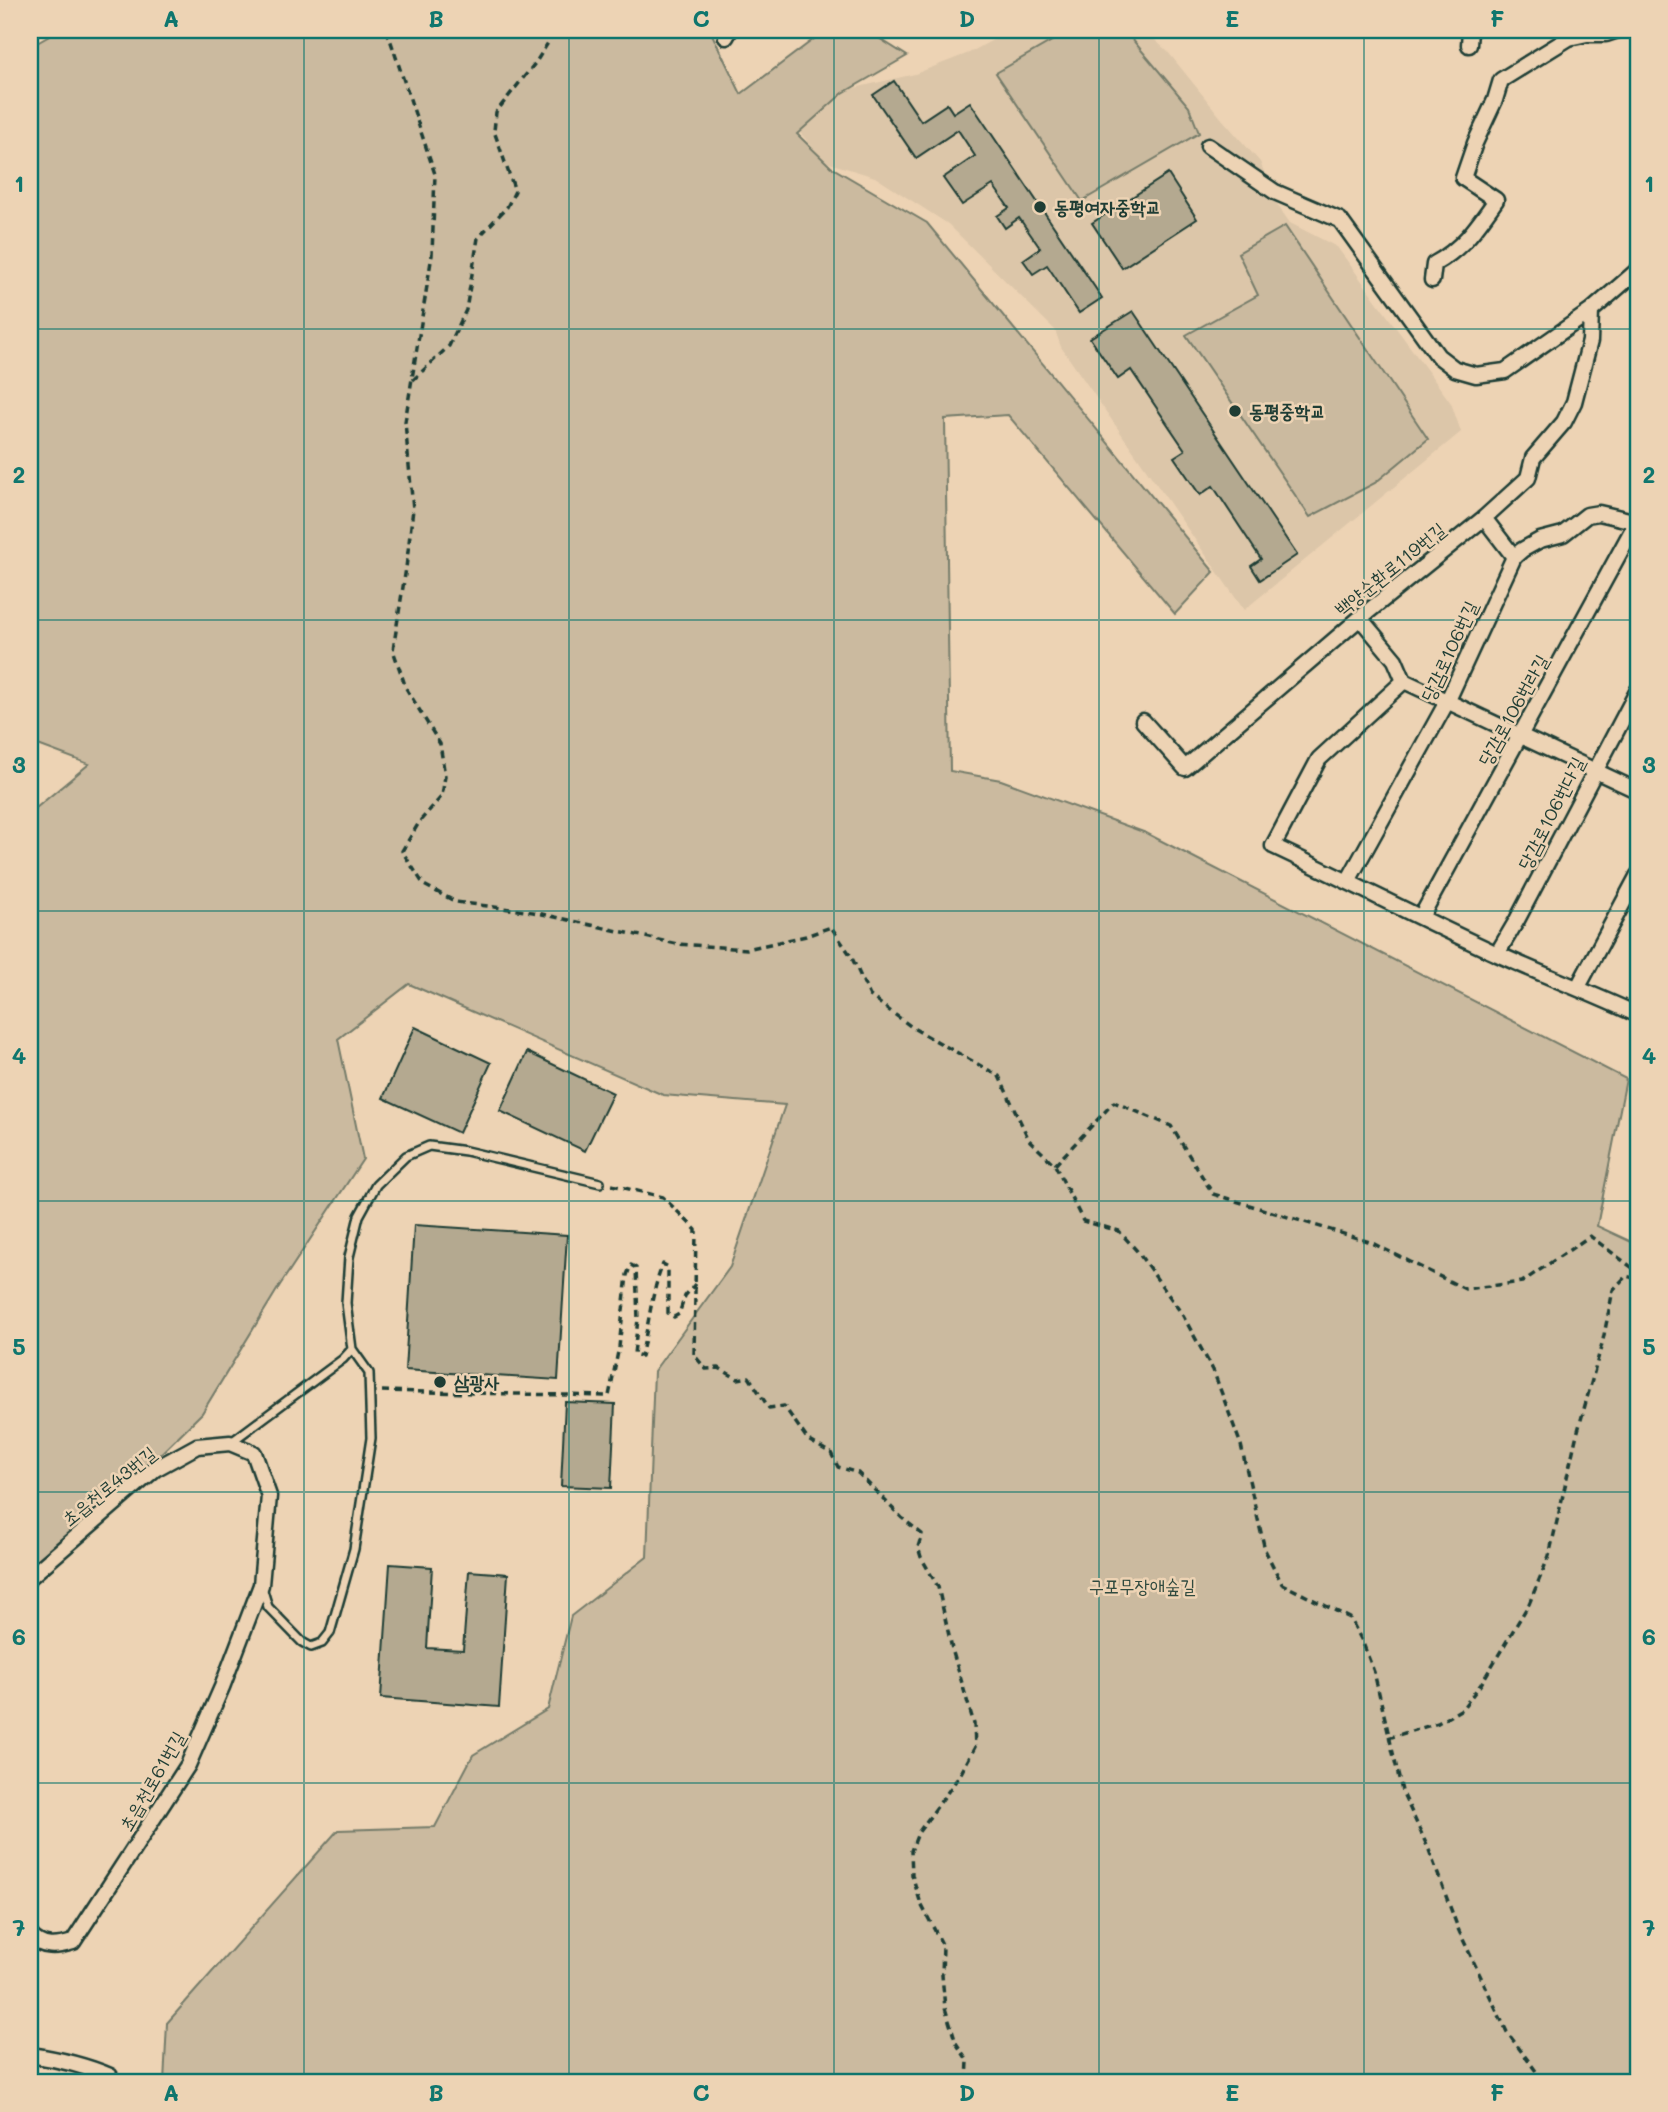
<svg xmlns="http://www.w3.org/2000/svg" width="1668" height="2112" font-family="Mali,'Poor Story',sans-serif">
<style>
.built{fill:#dcc6a9}
.green{fill:#cbba9f;stroke:#757c6a;stroke-width:2}
.building{fill:#b4a990;stroke:#1f3d34;stroke-width:2}
.lines{fill:none;stroke-linecap:round;stroke-linejoin:round}
.service-casing{stroke:#1f3d34;stroke-width:12}
.minor-casing{stroke:#1f3d34;stroke-width:19}
.path{stroke:#1f3d34;stroke-width:3.5;stroke-dasharray:7 5;stroke-linecap:butt}
.service{stroke:#edd3b4;stroke-width:7}
.minor{stroke:#edd3b4;stroke-width:14}
.grid{fill:none;stroke:#0f766e;stroke-width:2;stroke-opacity:0.55}
.poi-dot{fill:#1f3d34;stroke:#edd3b4;stroke-width:2.5}
.labels{text-anchor:middle;stroke-width:5;stroke-linejoin:round;paint-order:stroke}
.poi-label{font-size:19px;font-weight:bold;fill:#1f3d34;stroke:#edd3b4;text-anchor:start}
.street-label{font-size:19px;fill:#1f3d34;stroke:#edd3b4}
.park-label{font-size:19px;fill:#304a3f;stroke:#edd3b4}
.neatline{fill:none;stroke:#0f766e;stroke-width:2.5}
.grid-label{font-size:23px;text-anchor:middle;font-weight:bold;fill:#0f766e}
</style>
<rect width="100%" height="100%" fill="#edd3b4"/>
<filter id="ink" filterUnits="userSpaceOnUse"><feTurbulence type="fractalNoise" baseFrequency=".0143" numOctaves="2"/><feDisplacementMap in="SourceGraphic" scale="14" xChannelSelector="R" yChannelSelector="G"/><feConvolveMatrix kernelMatrix="1 2 1 2 8 2 1 2 1" color-interpolation-filters="sRGB"/></filter>
<g filter="url(#ink)">
<path class="built" d="M1011,30H1144L1168,52L1222,119L1260,162L1278,206L1290,223L1337,247L1451,403L1461,432L1244,610L1061,347L1055,330L948,224L875,177L826,162L794,126L850,89L915,74L969,53Z"/>
<path class="green" d="M60,30H710L741,94L826,30H866L907,56L843,93L797,134L831,167L927,223L1214,572L1175,614L1008,415L945,419L950,771L1001,780L1146,833L1626,1079L1597,1226L1638,1245V2082H164L167,2023L338,1830L435,1827L473,1755L548,1709L571,1616L647,1557L654,1371L730,1267L785,1105L663,1095L409,984L338,1039L363,1159L280,1285L202,1413L135,1479L30,1568V813L89,764L30,742V47Z
M1071,30H1120L1127,33L1189,107L1199,133L1082,201L996,73Z
M1285,226L1428,439L1375,483L1310,517L1186,335L1258,295L1238,253Z"/>
<path class="building" d="M894,81L921,121L947,104L953,113L970,102L1102,298L1079,313L1047,265L1033,274L1023,260L1040,248L1019,218L1005,228L997,216L1009,208L993,185L962,205L943,178L975,156L958,130L916,158L873,95Z
M1168,174L1197,219L1122,268L1092,223Z
M1133,311L1297,555L1260,580L1251,566L1261,559L1213,486L1200,495L1174,457L1185,450L1131,370L1118,379L1090,338Z
M415,1027L491,1063L459,1133L383,1098Z
M527,1052L613,1093L585,1151L500,1111Z
M414,1225L567,1235L558,1380L405,1370Z
M565,1402L615,1404L611,1488L561,1486Z
M390,1564L432,1567L427,1648L463,1650L469,1571L508,1574L499,1707L381,1698Z"/>
<g class="lines">
<g class="service-casing">
<path id="service" d="M230,1443L343,1359L352,1349L346,1303L349,1257L359,1216L376,1185L406,1156L429,1146L466,1151L600,1183
M262,1587L268,1607L302,1642L311,1647L322,1643L330,1633L354,1549L371,1438L369,1373L352,1349"/>
</g>
<g class="minor-casing">
<path id="minor" d="M726,37L730,30
M1469,45L1470,30
M1208,146L1275,192L1340,220L1438,356L1455,369L1476,375L1505,371L1591,311L1638,270
M1432,280L1434,264C1463,248 1477,227 1496,200L1463,178L1475,143L1495,100L1501,80L1569,38L1587,34H1606L1618,30
M1484,518L1514,557
M1360,618L1395,660L1404,681L1319,759L1273,846C1348,881 1421,919 1495,953C1543,975 1591,993 1638,1015
M1404,681L1638,791
M1143,721L1185,768L1360,618L1484,518L1528,478L1533,458L1564,422L1574,402L1590,341L1591,311
M1348,881L1448,700L1514,557L1522,550L1540,540L1563,534L1587,515L1599,513L1638,522
M1421,917L1637,521
M1497,954L1517,920L1638,690
M1578,987L1638,875
M30,1577L155,1469L197,1446L230,1443L254,1453L269,1496L261,1585L222,1687L188,1765L73,1942C57,1947 42,1949 30,1935
M30,2055C58,2059 84,2065 110,2076L113,2082"/>
</g>
<path class="path" d="M387,30L435,174L432,255L405,422L413,509L406,568L393,650L406,688L440,744L445,776L442,796L420,821L402,851L424,885L456,902L533,912L677,944L747,949L806,936L831,927L851,956L870,996L913,1028L999,1076L1029,1140L1055,1165L1083,1221L1119,1231L1137,1251L1182,1314L1213,1370L1241,1445L1265,1550L1282,1584L1350,1618L1363,1643L1374,1672L1402,1791L1429,1850L1459,1931L1507,2032L1544,2082
M413,380L449,346L466,310L478,238L507,207L515,191L494,131L496,112L536,62L556,30
M1055,1165L1114,1102L1171,1126L1213,1194L1370,1242L1465,1289L1522,1282L1590,1236L1638,1272
M612,1185L663,1197L696,1230L694,1355L706,1369L719,1368L738,1379L749,1377L769,1408L784,1406L808,1440L831,1453L838,1467L858,1473L902,1518L922,1534L918,1547L921,1557L938,1587L952,1649L974,1724L975,1747L960,1775L918,1833L911,1851L912,1875L921,1904L943,1946L942,1975L945,2008L956,2043L968,2061L967,2082
M382,1391L609,1396L619,1347L627,1275L631,1265L636,1268L638,1319L634,1354L641,1356C649,1325 651,1293 663,1264L668,1267V1313L674,1317L679,1314L685,1296L695,1284
M1388,1738L1438,1723L1462,1709L1481,1684L1529,1604L1549,1556L1576,1438L1603,1340L1613,1290L1626,1276L1638,1279"/>
<use href="#service" class="service"/>
<use href="#minor" class="minor"/>
</g>
</g>
<path class="grid" d="M304,30V2082M569,30V2082M834,30V2082M1099,30V2082M1364,30V2082M30,329H1638M30,620H1638M30,911H1638M30,1201H1638M30,1492H1638M30,1783H1638"/>
<g class="poi-dot">
<circle cx="1040" cy="207" r="7"/>
<circle cx="1235" cy="411" r="7"/>
<circle cx="440" cy="1382" r="7"/>
</g>
<g class="labels">
<g class="poi-label">
<text x="1054" y="214">동평여자중학교</text>
<text x="1249" y="418">동평중학교</text>
<text x="454" y="1389">삼광사</text>
</g>
<g class="street-label">
<text transform="translate(1390 569) rotate(-39)" y="7">백양순환로119번길</text>
<text transform="translate(1449 651) rotate(-65)" y="7">당감로106번길</text>
<text transform="translate(1513 710) rotate(-61)" y="7">당감로106번라길</text>
<text transform="translate(1551 813) rotate(-63)" y="7">당감로106번다길</text>
<text transform="translate(109 1486) rotate(-39)" y="7">초읍천로43번길</text>
<text transform="translate(152 1781) rotate(-60)" y="7">초읍천로61번길</text>
</g>
<g class="park-label">
<text x="1142" y="1593">구포무장애숲길</text>
</g>
</g>
<rect width="1668" height="2112" fill="none" stroke="#edd3b4" stroke-width="77"/>
<rect x="38" y="38" width="1592" height="2036" class="neatline"/>
<g class="grid-label">
<text x="171" y="27">A</text>
<text x="436" y="27">B</text>
<text x="701" y="27">C</text>
<text x="967" y="27">D</text>
<text x="1232" y="27">E</text>
<text x="1497" y="27">F</text>
<text x="19" y="192">1</text>
<text x="1649" y="192">1</text>
<text x="19" y="483">2</text>
<text x="1649" y="483">2</text>
<text x="19" y="773">3</text>
<text x="1649" y="773">3</text>
<text x="19" y="1064">4</text>
<text x="1649" y="1064">4</text>
<text x="19" y="1355">5</text>
<text x="1649" y="1355">5</text>
<text x="19" y="1645">6</text>
<text x="1649" y="1645">6</text>
<text x="19" y="1936">7</text>
<text x="1649" y="1936">7</text>
<text x="171" y="2101">A</text>
<text x="436" y="2101">B</text>
<text x="701" y="2101">C</text>
<text x="967" y="2101">D</text>
<text x="1232" y="2101">E</text>
<text x="1497" y="2101">F</text>
</g>
</svg>
